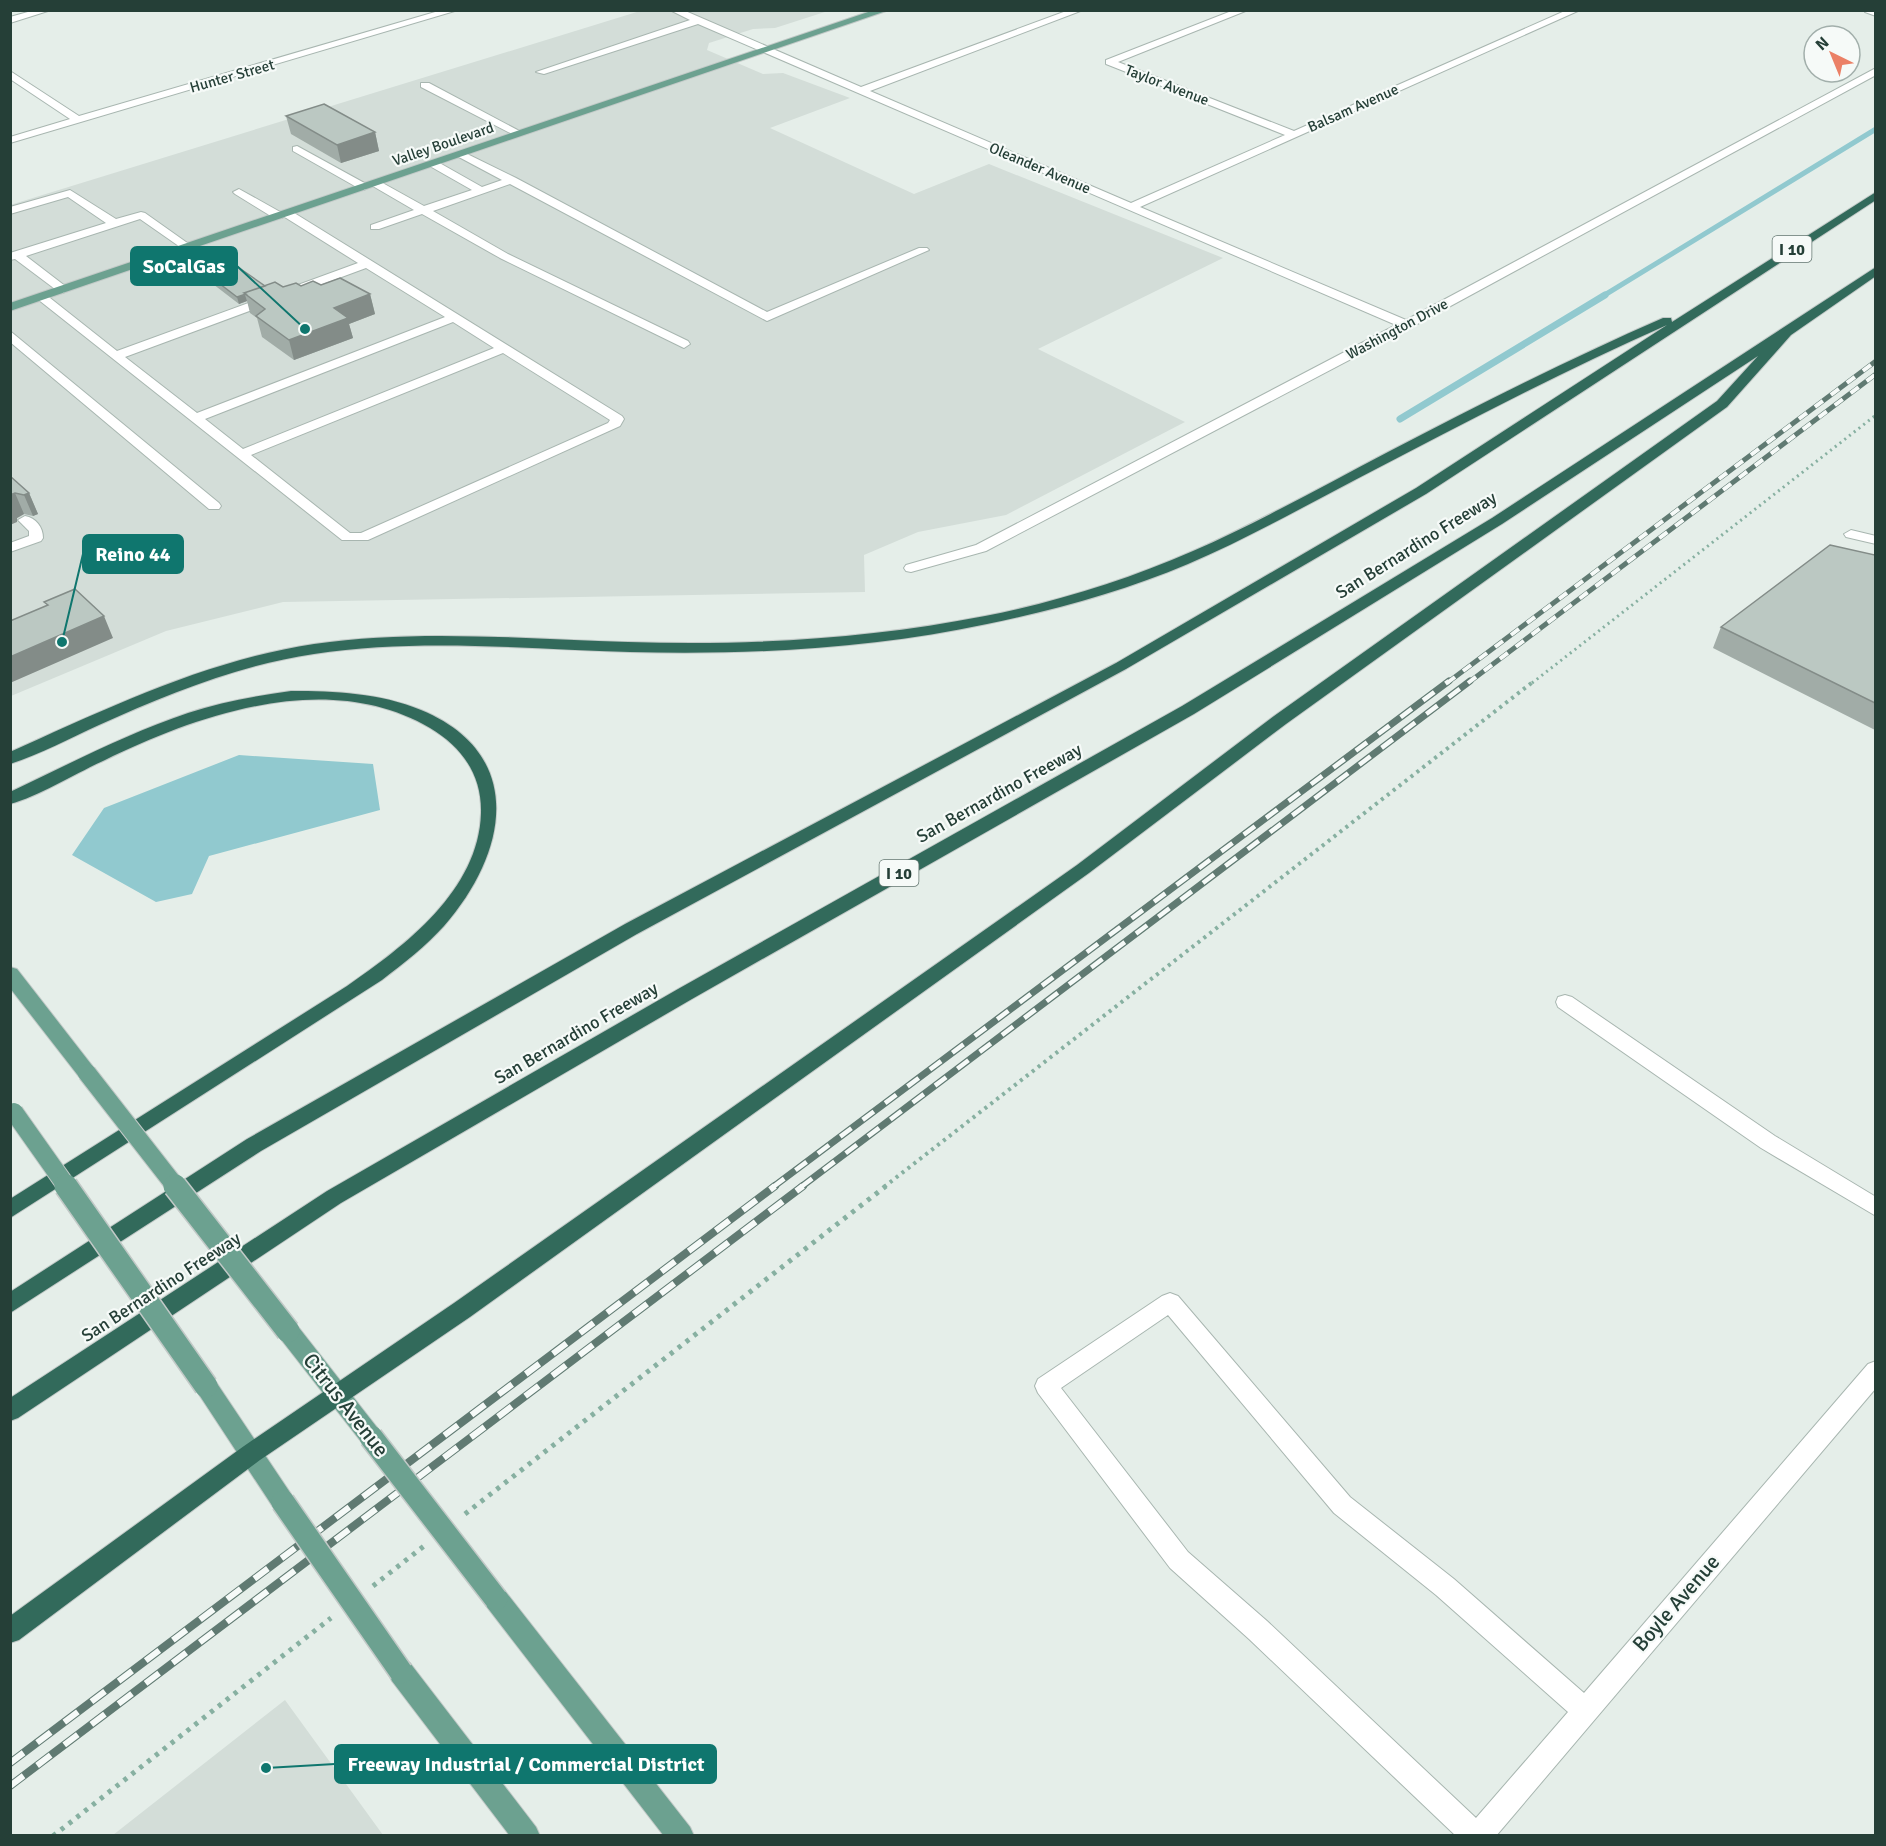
<svg xmlns="http://www.w3.org/2000/svg" width="1886" height="1846" font-family="Signika,sans-serif">
<style>
.built{fill:#d3ddd8}
.water{fill:#91c9cf}
.lines{fill:none;stroke-linecap:round;stroke-linejoin:round}
.stream-far1{stroke:#91c9cf;stroke-width:5}
.stream{stroke:#91c9cf;stroke-width:7}
.minor-casing{stroke:#a8b6b0;stroke-width:2}
.major-casing{stroke:#c2c9c7;stroke-width:2}
.highway-casing{stroke:#c2c9c7;stroke-width:2}
.path-far2{stroke:#87b0a1;stroke-width:3;stroke-dasharray:2 4;stroke-linecap:butt}
.path-far1{stroke:#87b0a1;stroke-width:4;stroke-dasharray:3 4.5;stroke-linecap:butt}
.path{stroke:#87b0a1;stroke-width:5;stroke-dasharray:4 6;stroke-linecap:butt}
.minor{fill:#fff;fill-rule:evenodd}
.major{fill:#6ca190;fill-rule:evenodd}
.highway{fill:#326a5b;fill-rule:evenodd}
.rail-far2-casing{stroke:#607a72;stroke-width:5}
.rail-far1-casing{stroke:#607a72;stroke-width:7}
.rail-casing{stroke:#607a72;stroke-width:8}
.rail-far2{stroke:#f6faf8;stroke-width:4;stroke-dasharray:10;stroke-linecap:butt}
.rail-far1{stroke:#f6faf8;stroke-width:4.5;stroke-dasharray:14;stroke-linecap:butt}
.rail{stroke:#f6faf8;stroke-width:6;stroke-dasharray:17;stroke-linecap:butt}
.major-bridge-far1-casing{stroke:#c2c9c7;stroke-width:20;stroke-linecap:butt}
.major-bridge-casing{stroke:#c2c9c7;stroke-width:26;stroke-linecap:butt}
.major-bridge-far1{stroke:#6ca190;stroke-width:18}
.major-bridge{stroke:#6ca190;stroke-width:23}
.wall{fill:#a1aca7}
.shaded-wall{fill:#838c88}
.building{fill:#bbc8c2;stroke:#838c88;stroke-width:1.5}
.labels{text-anchor:middle;stroke-width:4.5;stroke-linejoin:round;paint-order:stroke}
.far-street-label{font-size:15px;fill:#253f37;stroke:#f6faf8}
.shield{fill:#f6faf8;stroke:#647771;stroke-width:1.5}
.shield-label{font-size:16px;font-weight:bold;fill:#253f37}
.street-label{font-size:18px;fill:#253f37;stroke:#f6faf8}
.near-street-label{font-size:21px;fill:#253f37;stroke:#f6faf8}
.leader{fill:none;stroke:#0f766e;stroke-width:2}
.callout-dot{fill:#0f766e;stroke:#f6faf8;stroke-width:2}
.callout{fill:#0f766e;stroke:#0f766e;stroke-width:2}
.callout-label{font-size:20px;text-anchor:middle;font-weight:bold;fill:#fff}
</style>
<rect width="100%" height="100%" fill="#e5eee9"/>
<path class="built" d="M831,10L775,28L753,29L709,43L707,50L763,74L783,73L850,98L770,128L914,194L989,164L1223,258L1038,349L1185,422L1006,515L918,532L864,555L865,592L283,602L166,631L11,696L10,205L640,11Z
M285,1700L383,1835H113Z"/>
<path class="water" d="M239,755L373,764L380,810L209,856L192,894L156,902L72,855L104,808Z"/>
<g class="lines">
<path class="stream-far1" d="M1603,296L1876,129"/>
<path class="stream" d="M1400,419L1605,295"/>
<g class="minor-casing">
<path id="minor" d="M35,10H51L10,23V17Z
M442,10H458L10,143V137L70,119L10,79V71L79,116Z
M670,10H683L861,87L1069,10H1083L870,91L1131,203L1285,135L1106,64V60L1234,10H1248L1118,62L1294,131L1567,10H1580L1140,207L1406,320L1876,68V75L1410,328L986,551L911,572L906,571L904,568L906,565L976,545L1396,325L698,24L544,74L536,72L690,20Z
M1864,10H1876V16L1865,12Z
M421,83H429L525,134L516,136L421,87Z
M297,146L368,185L369,187L364,190L360,189L293,151V147Z
M461,151L516,178L767,312L919,248H927L929,250L767,321L510,184L433,211L508,254L688,341L690,344L684,348L500,258L422,214L379,229H371V225L414,210L371,185V181H379L424,206L472,190L428,165V161H436L482,187L502,180L457,156L456,154Z
M239,189L282,213L283,211H291L622,416L624,419L620,426L368,540H342L35,297L37,294H45L117,351L358,263L283,216L282,218H274L235,194L233,192ZM366,268L445,317L197,413L125,357ZM453,322L494,348L243,449L205,419ZM503,353L610,420L608,423L361,533H350L251,455Z
M70,190L116,219L141,212L145,213L193,247L191,249H183L140,219L26,256L69,289L63,293L59,292L15,259L10,260V253L106,223L68,197L10,214V207Z
M10,331L219,503L221,506L219,509H209L10,342Z
M25,516C36,518 43,527 43,538L41,541L10,552V543L29,536V531L18,520Z
M1851,530L1876,536V544L1846,537L1844,534Z
M1565,995L1572,997L1775,1136L1876,1197V1216L1761,1148L1558,1007L1556,1002L1558,997Z
M1170,1293L1178,1296L1350,1497L1454,1579L1584,1693L1868,1364L1876,1361V1388L1496,1836H1456L1249,1639L1170,1568L1038,1393L1035,1386L1038,1379L1162,1296ZM1168,1315L1334,1513L1436,1595L1568,1712L1476,1818L1267,1621L1188,1552L1061,1388Z"/>
</g>
<g class="major-casing">
<path id="major" d="M874,10H889L10,311V303Z
M10,967L17,969L94,1068L97,1073L94,1078L87,1080L80,1078L10,988Z
M288,1322L296,1324L379,1430L382,1437L379,1444L371,1447L363,1444L280,1338L277,1331L280,1324Z
M206,1376L214,1379L291,1494L295,1502L291,1510L283,1513L275,1510L198,1393L195,1386L198,1379Z
M496,1587L505,1591L690,1827L694,1836H664L487,1607L484,1599L487,1591Z
M401,1660L410,1663L536,1827L540,1836H510L392,1681L388,1672L392,1663Z"/>
</g>
<g class="highway-casing">
<path id="highway" d="M1876,192V200L1426,494L1126,669L637,934L261,1151L10,1313V1292L247,1139L625,924L1116,663L1416,488L1667,325C1560,372 1457,427 1353,481C1299,509 1245,540 1188,564C1124,591 1056,610 987,624C870,649 749,655 630,652C525,649 419,638 314,654C239,665 168,694 99,725C70,738 41,754 10,764V752C108,708 207,660 314,644C418,629 524,639 628,642C748,646 867,639 985,616C1056,602 1127,580 1193,551C1259,522 1323,486 1388,452C1478,405 1569,359 1663,318H1671L1672,322Z
M1876,267V276L1791,335L1727,407L1286,724L1089,873L470,1317L260,1460L19,1640L10,1643V1616L244,1446L454,1303L1077,865L1274,716L1717,401L1758,356L1502,524L1194,714L692,999L341,1203L18,1418L10,1421V1398L327,1191L678,989L1182,706L1492,518Z
M291,691C335,691 380,693 421,710C527,754 508,853 444,926C426,946 404,963 382,980L10,1218V1199L347,986C405,946 479,890 481,813C482,775 462,747 430,728C329,669 201,713 105,760C76,773 40,796 10,804V792C69,764 126,734 188,713C221,702 256,696 291,691Z"/>
</g>
<path class="path-far2" d="M1532,683L1876,415"/>
<path class="path-far1" d="M884,1187L1534,681"/>
<path class="path" d="M465,1514L886,1186
M373,1586L424,1546
M53,1836L331,1618"/>
<use href="#minor" class="minor"/>
<use href="#major" class="major"/>
<use href="#highway" class="highway"/>
<g class="rail-far2-casing">
<path id="rail-far2" d="M1447,683L1876,361
M1468,683L1876,374"/>
</g>
<g class="rail-far1-casing">
<path id="rail-far1" d="M773,1187L1449,681
M801,1187L1470,681"/>
</g>
<g class="rail-casing">
<path id="rail" d="M10,1763L775,1186
M10,1786L803,1186"/>
</g>
<use href="#rail-far2" class="rail-far2"/>
<use href="#rail-far1" class="rail-far1"/>
<use href="#rail" class="rail"/>
<g class="major-bridge-far1-casing">
<path id="major-bridge-far1" d="M87,1073L176,1187
M14,1112L67,1187"/>
</g>
<g class="major-bridge-casing">
<path id="major-bridge" d="M66,1186L206,1386
M175,1186L288,1331
M371,1437L496,1599
M283,1502L401,1672"/>
</g>
<use href="#major-bridge-far1" class="major-bridge-far1"/>
<use href="#major-bridge" class="major-bridge"/>
</g>
<path class="wall" d="M286,116L375,132L379,151L341,163L291,134Z
M207,274L265,286L283,287L301,286L321,285L370,294L375,314L349,324L353,338L294,360L262,337L257,318L250,313L247,301L239,304L209,281Z
M10,476L29,493L38,514L33,516L24,514L17,518V522Z
M1875,555V730L1713,648L1721,627Z"/>
<path class="shaded-wall" d="M375,132L379,151L341,163L337,145Z
M370,294L375,314L349,324L353,338L294,360L289,340L334,308Z
M245,295L247,301L239,304L237,297Z
M15,493L24,514L17,518V522L10,525V495Z
M29,493L38,514L33,516L24,495Z
M104,616L113,638L10,683V657Z"/>
<path class="building" d="M324,104L375,132L337,145L286,116Z
M235,265L265,286L244,293L246,294L237,297L207,274Z
M340,278L370,294L334,308L348,318L289,340L256,316L265,309L244,293L275,282L283,287L296,283L301,286L313,281L321,285Z
M10,476L29,493L24,495L15,493L10,495Z
M1830,545L1875,555V703L1721,627Z
M75,589L104,616L10,657V621L48,605L44,602Z"/>
<g class="labels">
<g class="far-street-label">
<text transform="translate(232 76) rotate(-16)" y="5">Hunter Street</text>
<text transform="translate(1167 85) rotate(21)" y="5">Taylor Avenue</text>
<text transform="translate(1353 108) rotate(-24)" y="5">Balsam Avenue</text>
<text transform="translate(443 144) rotate(-19)" y="5">Valley Boulevard</text>
<text transform="translate(1040 168) rotate(23)" y="5">Oleander Avenue</text>
<text transform="translate(1397 329) rotate(-28)" y="5">Washington Drive</text>
</g>
<g class="shield">
<rect x="1772.5" y="236" width="39" height="26" rx="4.5"/>
<rect x="879.5" y="860" width="39" height="26" rx="4.5"/>
</g>
<g class="shield-label">
<text x="1792" y="255">I 10</text>
<text x="899" y="879">I 10</text>
</g>
<g class="street-label">
<text transform="translate(1416 545) rotate(-32)" y="6">San Bernardino Freeway</text>
<text transform="translate(999 793) rotate(-29)" y="6">San Bernardino Freeway</text>
<text transform="translate(576 1033) rotate(-30)" y="6">San Bernardino Freeway</text>
<text transform="translate(161 1287) rotate(-33)" y="6">San Bernardino Freeway</text>
</g>
<g class="near-street-label">
<text transform="translate(346 1405) rotate(52)" y="7">Citrus Avenue</text>
<text transform="translate(1676 1603) rotate(-49)" y="7">Boyle Avenue</text>
</g>
</g>
<path class="leader" d="M305 329L237 266M62 642L83 554M266 1768L335 1764"/>
<g class="callout-dot">
<circle cx="305" cy="329" r="6"/>
<circle cx="62" cy="642" r="6"/>
<circle cx="266" cy="1768" r="6"/>
</g>
<g class="callout">
<rect x="131" y="247" width="106" height="38" rx="6"/>
<rect x="83" y="535" width="100" height="38" rx="6"/>
<rect x="335" y="1745" width="381" height="38" rx="6"/>
</g>
<g class="callout-label">
<text x="184" y="273">SoCalGas</text>
<text x="133" y="561">Reino 44</text>
<text x="526" y="1771">Freeway Industrial / Commercial District</text>
</g>
<rect width="1886" height="1846" fill="none" stroke="#253f37" stroke-width="24"/>
<g transform="translate(1832 54) rotate(317)"><circle r="28" fill="#f6faf8" stroke="#a2afab" stroke-width="1.5"/>
<path d="M0-4.5L10 22L0 15L-10 22Z" fill="#eb8066"/>
<text y="-9" font-size="16" font-weight="bold" text-anchor="middle" fill="#253f37">N</text>
</g>
</svg>
